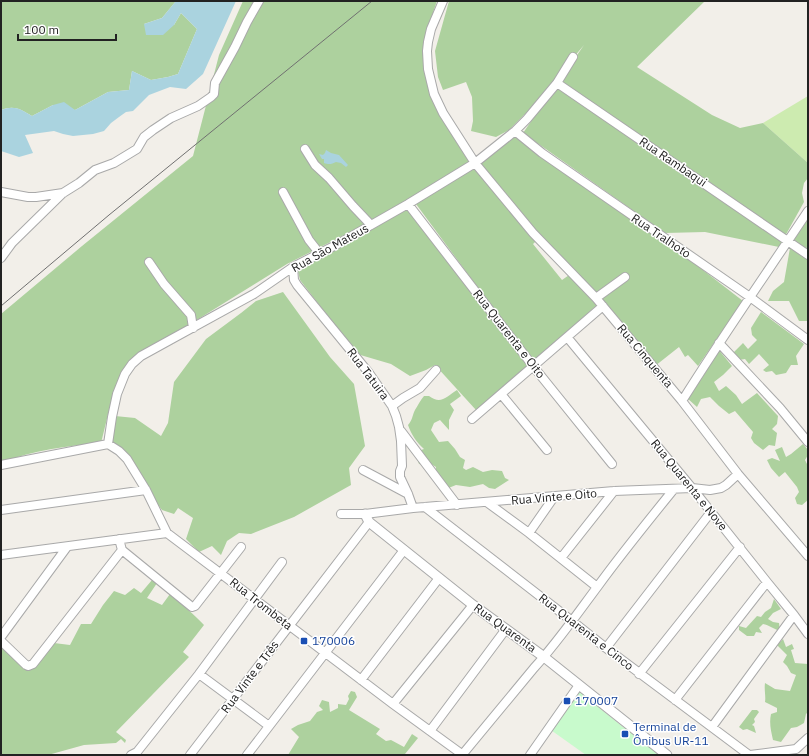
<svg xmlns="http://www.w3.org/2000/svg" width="809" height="756" font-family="'IBM Plex Sans',sans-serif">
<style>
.grass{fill:#cdebb0}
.forest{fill:#add19e}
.park{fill:#c8facc}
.water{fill:#aad3df}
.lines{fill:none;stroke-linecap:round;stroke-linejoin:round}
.minor-casing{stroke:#a9a9a9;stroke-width:10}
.tertiary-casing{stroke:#a9a9a9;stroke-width:11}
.minor{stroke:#fff;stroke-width:8}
.tertiary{stroke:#fff;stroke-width:9}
.tram{stroke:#707070;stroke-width:1}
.transit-dot{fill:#1a4fb4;stroke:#fff;stroke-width:1.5}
.labels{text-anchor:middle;stroke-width:3;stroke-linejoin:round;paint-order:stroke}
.street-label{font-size:12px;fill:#222;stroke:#fff}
.transit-label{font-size:12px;fill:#164399;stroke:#fff;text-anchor:start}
</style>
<rect width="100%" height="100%" fill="#f2efe9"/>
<path class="grass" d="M808,96V163L763,123Z"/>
<path class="forest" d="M1,1H176L162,18L144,24L174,25L181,13L197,29L178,74L168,77L151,80L132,71L129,90L108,92L75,110L53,105L32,116C20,109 14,105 1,110Z
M243,1H437L427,30L424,67L446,118L475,163L423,195L287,264L129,362L114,390L101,443C67,446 33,450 1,463V314L82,246L193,156L219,55Z
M449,1H705L637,67L712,115L740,128L763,123L808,163V178L804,183L802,193L804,202L779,247L705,232L665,233L523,133L584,45L533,106L509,130L496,137L471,131L473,121L472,97L466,82L443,90L438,77L435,51Z
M515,133L655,233L743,301L698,366L688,355L685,357L679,347L655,366L532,226L480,163Z
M473,167L538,239L533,244L562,280L572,273L598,304L533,362L416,204Z
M407,209L528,365L476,410L435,365L426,370L410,376L391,364L357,354L300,280L297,267Z
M808,219V246L804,252L794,239Z
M790,248L808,259V319L807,321H799L789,301H768L773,291L784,282Z
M283,292L330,357L354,384L365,446L349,468L351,485L294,517L251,534L239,533L227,541L221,555L212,546L199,552L186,539L193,518L178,508L174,514L162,510L109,443L115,416L135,418L161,436L168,423L174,382L206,339L241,313L256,301Z
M761,312L804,344L796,356L798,365H791L786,373L776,375L772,371L766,372L763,370L769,365L759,354L749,364L745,359L739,360L733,353L743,343L748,349L757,340L752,335L751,328Z
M718,349L732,366L723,375L714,382L719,391L726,386L736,395L742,404L757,393L778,416L777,424L772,429L777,433L775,446L769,445L763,450L754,443L751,438L753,432L735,411L729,414L719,406L710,397L701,399L697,407L687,398Z
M457,390L461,396L450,404L454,410L449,420V430L440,420L434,423L431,430L439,442L448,441L455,449L460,457L465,460L463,468L466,470L473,467L483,472L492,470L502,471L505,478L509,480L495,489L489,488L483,484L470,487L456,485L446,489L435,476L436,467L431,464L426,465L419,464L415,452L424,449C417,443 411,434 408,425C413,419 412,416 415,410C418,405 420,401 424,396H429C441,405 446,397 457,390Z
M803,444L808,450V455L805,460L808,466V500L802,505L797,504L795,498L799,492L797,487L785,472L779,477L771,468L767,460L772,458L780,461L775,450L782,447L786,457L791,454Z
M152,580L157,583L147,598L162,605L170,594C181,604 194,614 204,625L183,652L189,657L116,732L126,740L125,743L121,739L116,743L84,745L48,755H1V643L25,667L30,670L34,667L54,643L70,645L81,624H91L103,605L114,591L125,595L134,588L141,593Z
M774,599L781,609L773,613L768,619L773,622L779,623L780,631C774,629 769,625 763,624L759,628L762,633L756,632L754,636H747L739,630V626L746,628L757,616L761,617L765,612L771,608Z
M783,639L786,647L792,644L794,649L791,650L795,663L808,664V712L806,714L804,723L797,727L791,728L781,742L773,740C771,731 769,723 771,714L777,712V708L765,702C766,696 764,690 765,683L775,689L790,691L796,675L791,673L787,666L783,662L787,655L777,645Z
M351,691L355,692L357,697L349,710L380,729L376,734L386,741L391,740L404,747L412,734L418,738L405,754L406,755H288L299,737L291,729L298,725L310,721L317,712L323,710L319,706L322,700L329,702L330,712L338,708V704L346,705L349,699L348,696Z
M752,710H757L759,712L754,719L755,722L752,725L754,726L756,733L747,729L743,730L739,727Z"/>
<path class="park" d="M579,691L581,692L587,698L623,727L647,741L665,755H586L548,728Z"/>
<path class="water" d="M176,1H236L203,74L186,89L170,87L149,95L133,111L126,112L119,117L111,123L104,131L93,134L73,136L63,134L54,131L25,135L33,153L19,157L1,151V110C15,105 20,109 32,116L53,105L64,102L75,110L108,92L129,90L132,71L151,80L168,77L178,74L197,29L181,13L174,25L163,35H146L144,24L162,18Z
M326,150L331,153L339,155L348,165L346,167L341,163L336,162C332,164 329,165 324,163V159H322L319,154L323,155L325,153Z"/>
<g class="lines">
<g class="minor-casing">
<path id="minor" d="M443,1L431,29L428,42L427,51L428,69L434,94L443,113L475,163L533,233L596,298L682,401L738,474L808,556
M557,83L808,255
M515,131L542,153L750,297L808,340
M305,149L315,165L329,178L353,206L371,225
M1,192L28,197H36L63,193
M283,192L309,240L320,254
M408,204L533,366L612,464
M1,258L12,243L63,193L79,183L95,170L114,163L137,149L144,137L153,130L171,118L198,106L211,97L214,94L215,83L235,47L247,22L259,1
M149,262L164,284L191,315L193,328
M293,267L294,280L297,285L369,373L392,406L396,416L399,427L401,441L402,466L400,471V477L408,494L413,508
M596,298L625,277
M567,337L692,488L767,582L794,615L808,634
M719,343L780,408L808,442
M501,394L547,450
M682,401C722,337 766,274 808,211
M392,406L403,398L420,388L436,370
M472,419L603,306
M401,431L457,505
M108,444L112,417L117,394L125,374L132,364L141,356L170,340L254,294L293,267L336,245L408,204L475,163L515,131L527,119L557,83L573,57
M108,444L119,451L127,459L146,490L167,533L393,704L463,755
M1,465L108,444
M363,470L408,494
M488,503L529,533L597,587
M425,507L572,621L606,648L749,755
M1,510L146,490
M341,514H365L413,508L614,491L692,488L710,490L721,488L726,485L738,474
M529,533L554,497
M122,550L192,607L195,606L241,547
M1,555L167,533
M561,558L614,491
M1,637L67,547
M1,641L26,665L28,666L33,664L122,550L119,539
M606,648L711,512
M199,674L269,726
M639,674L740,547
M361,680L439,578
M675,700L767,582
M393,704L473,605
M712,727L794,615
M430,731L506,629
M131,755L137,752L199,674L282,562
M190,755L369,522
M247,755L404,550
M462,755L534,668C557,643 577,614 598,586C622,553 648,521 674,489
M530,755L579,685
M750,755L796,749L808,738"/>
</g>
<g class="tertiary-casing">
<path id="tertiary" d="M365,514L369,522L473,605L544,657L667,755"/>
</g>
<use href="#minor" class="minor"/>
<use href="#tertiary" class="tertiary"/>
<path class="tram" d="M1,306L109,215L372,1"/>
</g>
<g class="transit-dot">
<rect x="300" y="637" width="8" height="8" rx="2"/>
<rect x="563" y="697" width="8" height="8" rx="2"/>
<rect x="621" y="730" width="8" height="8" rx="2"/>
</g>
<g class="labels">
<g class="street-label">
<text transform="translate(673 162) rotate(34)" y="4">Rua Rambaqui</text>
<text transform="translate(661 236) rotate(34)" y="4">Rua Tralhoto</text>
<text transform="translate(330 248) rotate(-29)" y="4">Rua São Mateus</text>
<text transform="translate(509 334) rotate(52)" y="4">Rua Quarenta e Oito</text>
<text transform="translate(645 356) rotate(50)" y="4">Rua Cinquenta</text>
<text transform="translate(368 374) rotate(53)" y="4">Rua Tatuira</text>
<text transform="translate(689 485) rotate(51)" y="4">Rua Quarenta e Nove</text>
<text transform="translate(554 497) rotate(-5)" y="4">Rua Vinte e Oito</text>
<text transform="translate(261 604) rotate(38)" y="4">Rua Trombeta</text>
<text transform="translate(505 628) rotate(36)" y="4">Rua Quarenta</text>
<text transform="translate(586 632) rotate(38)" y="4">Rua Quarenta e Cinco</text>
<text transform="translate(250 677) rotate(-53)" y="4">Rua Vinte e Três</text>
</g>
<g class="transit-label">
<text x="312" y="645">170006</text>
<text x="575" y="705">170007</text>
<text x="633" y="731">Terminal de<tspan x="633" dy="14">Ônibus UR-11</tspan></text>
</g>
</g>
<rect width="809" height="756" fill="none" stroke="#222222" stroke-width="4"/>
<path d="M18 34v6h98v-6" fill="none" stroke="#222222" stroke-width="2"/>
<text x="24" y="34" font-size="12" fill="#222222" stroke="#ffffff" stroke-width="3" paint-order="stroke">100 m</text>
</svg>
